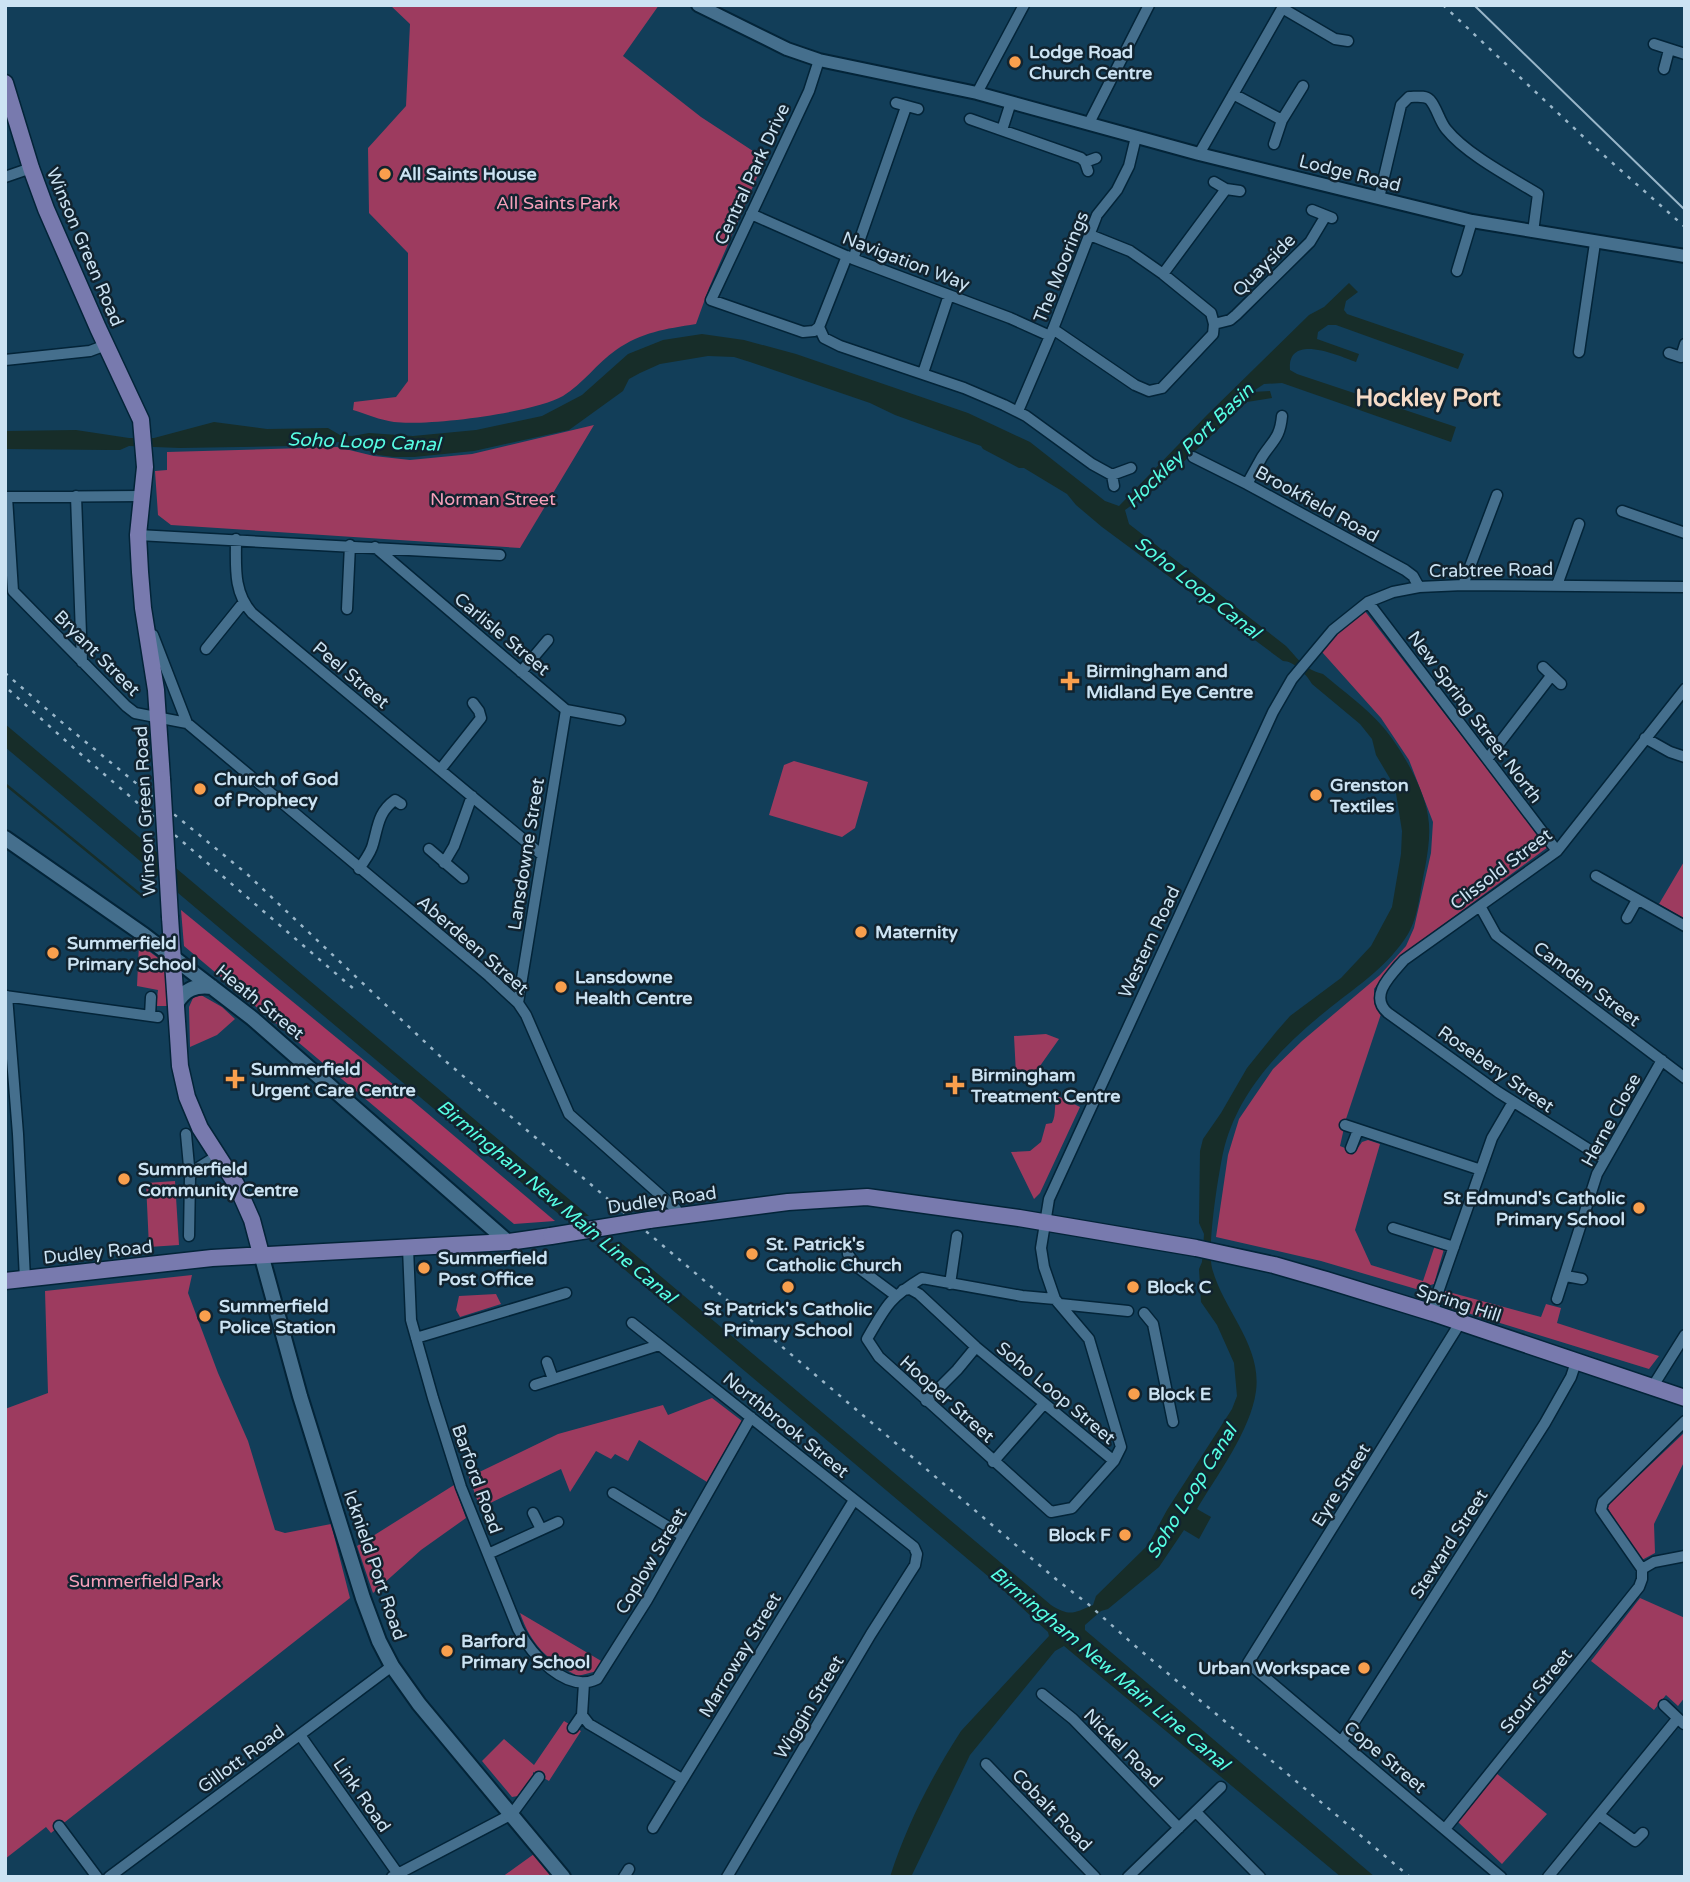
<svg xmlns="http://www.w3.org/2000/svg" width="1690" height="1882" font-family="'Varela Round',sans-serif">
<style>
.green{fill:#9d3b5f}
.forest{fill:#a43861}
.water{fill:#172d29}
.pier{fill:#123e59}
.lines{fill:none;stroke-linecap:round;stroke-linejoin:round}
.stream{stroke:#172d29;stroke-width:2.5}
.minor-casing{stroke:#032438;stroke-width:13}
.tertiary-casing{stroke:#032438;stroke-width:16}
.secondary-casing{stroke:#032438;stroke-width:18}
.primary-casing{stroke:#032438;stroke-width:19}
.minor{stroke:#456f8d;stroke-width:10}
.tertiary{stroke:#456f8d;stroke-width:12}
.secondary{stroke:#456f8d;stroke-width:14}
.primary{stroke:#787aae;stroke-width:16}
.tram{stroke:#99b6c9;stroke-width:2}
.rail{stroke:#99b6c9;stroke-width:2.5;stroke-dasharray:3.5 7;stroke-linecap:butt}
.primary-bridge-casing{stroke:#032438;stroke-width:19;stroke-linecap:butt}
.primary-bridge{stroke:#787aae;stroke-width:16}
.poi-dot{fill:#f99f4d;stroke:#11232f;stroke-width:2.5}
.labels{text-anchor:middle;stroke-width:5;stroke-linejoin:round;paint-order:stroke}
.poi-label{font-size:18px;font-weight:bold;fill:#cce3f3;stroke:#11232f;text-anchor:start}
.street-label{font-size:18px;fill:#cce3f3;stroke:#11232f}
.park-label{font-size:18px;fill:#f7a1bb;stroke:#11232f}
.water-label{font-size:19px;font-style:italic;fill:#56fde3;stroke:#11232f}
.district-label{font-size:24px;font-weight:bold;fill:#f5dbc7;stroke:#11232f}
</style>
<rect width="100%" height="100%" fill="#123e59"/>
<path class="green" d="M390,5H659L623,56L701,117L765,159L709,288L696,324C665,329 642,332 616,350C597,363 583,384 563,396C533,413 429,426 394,422C380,420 366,414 353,410L354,402L396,397L408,381V253L369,213L368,148L406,106L410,24Z
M594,425L520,548L171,525L158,515L155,471L167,470V452L337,447L374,456L410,460L472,454Z
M1364,610L1548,847L1394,961L1374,989L1375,1000L1381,1014L1346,1119L1340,1146L1355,1152L1362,1142L1368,1140L1380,1144L1355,1230L1371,1265L1423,1281L1435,1245L1444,1249L1434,1284L1416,1289L1321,1261L1216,1237L1228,1155L1239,1119L1273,1069L1302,1041L1380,975L1406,946L1414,928L1431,853L1433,822L1409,760L1381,718L1322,652L1339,631Z
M794,761L868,782L855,828L842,837L769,815L784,765Z
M1685,860V919L1659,904Z
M139,944L165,963L167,1006H156L158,990L137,986Z
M201,995L222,1007L235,1019L217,1035L190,1047L189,1007L193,998Z
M1046,1034L1059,1039L1035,1073L1016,1074L1014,1036Z
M1058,1096L1080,1107L1040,1193L1034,1199L1011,1152L1030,1151L1041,1142L1046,1124L1052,1123C1057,1114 1053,1103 1058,1096Z
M175,1181L179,1245L149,1247L146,1183Z
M192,1275L188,1293L218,1373L248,1441L275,1530L285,1533L331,1524L350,1598L51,1833L46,1827L5,1859V1409L48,1393L45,1291Z
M1445,1291L1541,1317L1546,1304L1561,1308L1557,1323L1659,1356L1649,1369L1448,1307L1442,1300Z
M496,1294L501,1304L460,1317L456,1310L459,1296Z
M712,1398L742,1421L707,1482L639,1440L628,1461L615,1454L611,1459L596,1451L570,1492L561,1469L480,1508L469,1477L558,1434L663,1405L668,1415Z
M1685,1432V1460L1654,1524L1655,1553L1640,1561L1621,1535L1608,1508L1610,1503Z
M454,1485L466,1518L421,1550L373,1593L357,1546Z
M1640,1598L1685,1618V1697L1678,1706L1666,1695L1654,1710L1591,1661Z
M520,1613L603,1662L597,1671L578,1676C548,1661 531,1645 520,1613Z
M564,1721L581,1731L549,1781L533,1772V1776L518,1796L512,1797L482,1761L504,1739L534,1765Z
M1496,1773L1547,1814L1502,1864L1458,1822Z
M534,1854L553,1877H502Z"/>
<path class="forest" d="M181,910L382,1075L555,1221L514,1224L184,946Z"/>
<path class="water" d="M1349,283L1358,292L1346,301L1344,310L1347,314L1464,354L1458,369L1336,325H1328L1318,332L1317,339L1359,354L1356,362C1339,356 1287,332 1290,370L1297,374L1456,427L1451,442L1282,383L1264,384L1252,392L1270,391L1272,398L1247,402L1156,488L1125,510L1129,524L1286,646C1299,660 1304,669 1323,674C1343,691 1366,707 1383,727C1401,748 1424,788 1428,816C1431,833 1428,851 1425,868C1420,889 1419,916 1408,934C1389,965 1359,985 1331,1007C1283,1045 1237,1091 1223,1153C1218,1177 1207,1246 1212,1268C1223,1310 1262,1345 1256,1391C1251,1430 1217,1475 1197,1509L1211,1517L1199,1539L1184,1530L1159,1567L1108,1609L1101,1611L1085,1625V1630L1375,1877H1341L1064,1646L1055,1651L970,1755L911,1877H890C906,1826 932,1776 961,1731L1049,1636L1048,1632L989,1577L5,747V724L1051,1605C1070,1617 1074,1613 1093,1605L1096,1596L1148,1545L1167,1510L1232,1409L1237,1396L1234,1363L1217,1325L1201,1302L1199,1269L1202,1262L1204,1234L1199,1223L1200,1151L1203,1139L1221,1113L1247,1068L1276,1032L1290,1016L1341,978L1371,946L1392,907L1401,854L1402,831L1395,787L1376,755L1372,739L1360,724L1312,684C1307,675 1294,661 1283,661L1102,527L1076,505L1067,494L1024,468H1019L983,449L981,446L895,415L870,403L750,362L734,357L708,356L660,364L640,373L629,379L623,391L569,430L474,451L414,457H394L378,455L351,443L339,442L292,446L180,448L129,446L120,450H107L5,449V431L76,430L129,438H154L214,422L267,429L328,428L340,435L352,436L369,433L413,436L476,430L542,416L582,395L628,354L663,340L702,334L744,340L796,354L968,413L1030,442L1105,501L1119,506L1207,415L1309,315L1324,307Z"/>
<path class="pier" d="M593,1215L625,1241L593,1246L562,1220Z"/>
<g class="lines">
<path class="stream" d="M5,784L141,895"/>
<g class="minor-casing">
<path id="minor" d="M1282,8L1335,39L1348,41
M1654,44L1685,54
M819,60L809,91L711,300L803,332L814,331L819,327L847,256
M1664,69L1669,50
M977,93L1024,5
M1233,94L1282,120
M896,103L918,109
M970,119L1081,158L1085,162L1088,171
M1089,123L1149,5
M1002,130L1011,102
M1274,144L1282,120L1303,86
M1199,154L1284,5
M1085,162L1096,158
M5,177L31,168
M1214,182L1226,189L1240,191
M1379,198L1401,105L1409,97C1416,97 1425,95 1430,100C1437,108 1439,120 1446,129C1466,154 1510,177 1538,194L1533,232
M1312,210L1332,218
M751,214L853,259L1010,318L1050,336
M853,259L906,107
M1457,271L1472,221
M1163,274L1226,189
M1214,324L1230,320L1236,315L1310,242L1325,217
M819,327L824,338L840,346L964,388L1004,405L1026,416L1092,464L1112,475L1131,468
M1053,329L1135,385L1149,391L1162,388L1213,334L1214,324L1211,313L1163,274L1130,251L1090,235
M1579,352L1595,243
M1669,353L1681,357L1685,344
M5,360L90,351L106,345
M923,373L949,295
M1018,411L1053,329L1097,215L1117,190L1129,166L1136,137
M1193,457L1247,484L1405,570L1413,576L1419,587
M1112,475L1114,486
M1247,484C1252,475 1257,466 1262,457C1273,440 1280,438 1282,416
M76,496L82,662
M141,496L7,497L13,591L126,706L135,713L187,723L489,976L518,1003L526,1015L569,1114L676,1209L679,1216
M1622,511L1685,533
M138,535L500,555
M236,539C236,566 233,592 252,613L542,855
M375,547L566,710L620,720
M1463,585L1497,495
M1557,585L1579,524
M1368,602L1557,851
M347,609L350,545
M153,635L187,723
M206,649L243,603
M1543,667L1561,684
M521,672L548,640
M1645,738L1670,752L1685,757
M1488,758L1551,676
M440,770L481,718L479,711L473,703
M429,849L463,878
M444,863L454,846L472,796
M359,869C364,861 371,853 373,844C378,827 378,812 395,800L401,804
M1596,876L1685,926
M1480,906L1496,935L1685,1078
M1627,918L1637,900
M5,996L158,1017
M7,996L18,1134L25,1279
M518,1003L566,710
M150,1016L151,997
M1345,1125L1481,1170
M186,1134L190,1177L189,1236
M1351,1148L1358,1130
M1604,1159L1498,1092L1388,1013C1368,996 1391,975 1404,960L1557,851L1685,689
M190,1177L193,1171L217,1156
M1393,1228L1454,1247
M847,1242L848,1254L856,1266L895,1295
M408,1248L411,1320L433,1398L461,1487L518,1629C531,1654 566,1694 597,1679L647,1600L751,1417
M1566,1276L1582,1279
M950,1284L957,1236
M903,1290L910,1289L919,1294L976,1347L1114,1461
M1055,1299L1022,1296L922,1278C889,1298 886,1306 867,1339L879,1357L1051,1512L1072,1508L1114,1461L1121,1447L1089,1339L1055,1299L1044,1267L1041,1248L1049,1199L1273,712L1292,679L1333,630L1368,602L1393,592L1419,587L1463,585L1685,587
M1557,1299L1597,1174L1662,1060
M1060,1304L1128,1311
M1144,1313L1153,1324L1173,1422
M1433,1313L1438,1292L1492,1138L1513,1102
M632,1323L914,1547L917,1554L915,1565L871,1634L727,1877
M1460,1323L1248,1663L1501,1877
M416,1338L566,1293
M547,1362L553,1379
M535,1385L659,1345
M1653,1386L1685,1335
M926,1401L957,1370L976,1347
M993,1462L1043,1405
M613,1493L683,1536
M533,1513L541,1529
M488,1554L558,1522
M1642,1569L1601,1510L1603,1502L1685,1421
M1642,1569L1654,1562L1685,1556
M584,1683L582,1715L589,1724L682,1779
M1042,1694L1073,1719L1179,1828
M1664,1705L1684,1724
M573,1728L582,1715
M300,1735L398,1874
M1342,1741L1545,1423L1571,1377L1576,1362
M986,1764L1095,1877
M1196,1812L1260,1877
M1599,1815L1635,1841L1643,1833
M59,1826L97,1877
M653,1828L854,1500
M1445,1829L1639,1587L1642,1579V1569
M109,1877L392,1666
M392,1877L512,1814L539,1777
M624,1877L629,1869
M1128,1877L1221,1787
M1548,1877L1677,1719"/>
</g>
<g class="tertiary-casing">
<path id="tertiary" d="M698,5L787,49L819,60L977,93L1199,154L1472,221L1685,256"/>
</g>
<g class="secondary-casing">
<path id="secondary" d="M5,838L144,935L252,1018L508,1242
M176,1004C185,989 195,985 212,987
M261,1254L300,1396L363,1598L379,1641L392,1666L419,1704L563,1877"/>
</g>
<g class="primary-casing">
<path id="primary" d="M5,83L31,168L46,209L98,328L141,420L145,467L138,535L140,572L143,608L156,690L162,779
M170,917L180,1066L187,1097L200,1128L236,1184L252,1220L261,1254
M649,1220L788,1202L867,1197L1019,1218L1196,1248L1274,1265L1326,1280L1433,1313L1685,1398
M5,1281L212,1258L508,1242L551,1236"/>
</g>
<use href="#minor" class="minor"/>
<use href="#tertiary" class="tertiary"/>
<use href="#secondary" class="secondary"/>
<use href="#primary" class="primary"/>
<path class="tram" d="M1474,5L1685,210"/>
<path class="rail" d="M1443,5L1591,144L1685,227
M5,673L65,725L247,874L443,1059L1057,1580L1088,1604L1134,1645L1410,1877
M9,690L76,750L355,990"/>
<g class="primary-bridge-casing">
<path id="primary-bridge" d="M162,779L170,917
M551,1236L649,1220"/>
</g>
<use href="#primary-bridge" class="primary-bridge"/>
</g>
<g class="poi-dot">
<circle cx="1015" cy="62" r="7"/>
<circle cx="385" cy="174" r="7"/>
<path d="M1066.5 670.5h7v7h7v7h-7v7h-7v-7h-7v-7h7z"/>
<circle cx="200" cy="789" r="7"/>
<circle cx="1316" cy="795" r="7"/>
<circle cx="861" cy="932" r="7"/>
<circle cx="53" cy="953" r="7"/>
<circle cx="561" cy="987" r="7"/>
<path d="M231.5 1068.5h7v7h7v7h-7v7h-7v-7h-7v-7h7z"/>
<path d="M951.5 1074.5h7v7h7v7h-7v7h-7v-7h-7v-7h7z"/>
<circle cx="124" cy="1179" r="7"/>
<circle cx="1639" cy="1208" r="7"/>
<circle cx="752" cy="1254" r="7"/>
<circle cx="424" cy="1268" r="7"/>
<circle cx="788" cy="1287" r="7"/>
<circle cx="1133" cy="1287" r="7"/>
<circle cx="205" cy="1316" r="7"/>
<circle cx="1134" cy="1394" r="7"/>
<circle cx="1125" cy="1535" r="7"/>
<circle cx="447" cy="1651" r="7"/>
<circle cx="1364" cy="1668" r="7"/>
</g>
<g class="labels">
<g class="poi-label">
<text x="1029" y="58">Lodge Road<tspan x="1029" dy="21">Church Centre</tspan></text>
<text x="399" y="180">All Saints House</text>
<text x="1086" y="677">Birmingham and<tspan x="1086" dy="21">Midland Eye Centre</tspan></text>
<text x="214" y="785">Church of God<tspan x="214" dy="21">of Prophecy</tspan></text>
<text x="1330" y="791">Grenston<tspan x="1330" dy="21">Textiles</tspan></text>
<text x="875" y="938">Maternity</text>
<text x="67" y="949">Summerfield<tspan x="67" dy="21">Primary School</tspan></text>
<text x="575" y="983">Lansdowne<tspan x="575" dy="21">Health Centre</tspan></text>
<text x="251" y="1075">Summerfield<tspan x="251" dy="21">Urgent Care Centre</tspan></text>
<text x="971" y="1081">Birmingham<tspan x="971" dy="21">Treatment Centre</tspan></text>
<text x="138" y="1175">Summerfield<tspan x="138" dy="21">Community Centre</tspan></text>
<text x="1625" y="1204" text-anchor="end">St Edmund's Catholic<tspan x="1625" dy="21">Primary School</tspan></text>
<text x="766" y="1250">St. Patrick's<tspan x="766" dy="21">Catholic Church</tspan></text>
<text x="438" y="1264">Summerfield<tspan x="438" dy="21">Post Office</tspan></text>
<text x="1147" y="1293">Block C</text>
<text x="219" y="1312">Summerfield<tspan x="219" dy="21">Police Station</tspan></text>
<text x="788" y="1315" text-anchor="middle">St Patrick's Catholic<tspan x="788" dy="21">Primary School</tspan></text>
<text x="1148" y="1400">Block E</text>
<text x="1111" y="1541" text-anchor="end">Block F</text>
<text x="461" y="1647">Barford<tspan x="461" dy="21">Primary School</tspan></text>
<text x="1350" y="1674" text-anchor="end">Urban Workspace</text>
</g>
<g class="street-label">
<text transform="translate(1350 173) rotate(14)" y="6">Lodge Road</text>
<text transform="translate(752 174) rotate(-65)" y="6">Central Park Drive</text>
<text transform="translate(85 247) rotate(67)" y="6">Winson Green Road</text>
<text transform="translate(906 261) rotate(21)" y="6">Navigation Way</text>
<text transform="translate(1264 265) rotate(-45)" y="6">Quayside</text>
<text transform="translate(1061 267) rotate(-68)" y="6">The Moorings</text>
<text transform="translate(1317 504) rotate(29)" y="6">Brookfield Road</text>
<text transform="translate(1491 570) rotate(-1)" y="6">Crabtree Road</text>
<text transform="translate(502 634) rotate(40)" y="6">Carlisle Street</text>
<text transform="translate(97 653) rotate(45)" y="6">Bryant Street</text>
<text transform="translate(351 675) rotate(40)" y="6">Peel Street</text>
<text transform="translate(1475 717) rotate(53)" y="6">New Spring Street North</text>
<text transform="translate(145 811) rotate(-93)" y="6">Winson Green Road</text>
<text transform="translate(526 854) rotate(-81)" y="6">Lansdowne Street</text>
<text transform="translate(1501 869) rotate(-37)" y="6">Clissold Street</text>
<text transform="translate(1149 942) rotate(-65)" y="6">Western Road</text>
<text transform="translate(473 945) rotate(41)" y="6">Aberdeen Street</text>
<text transform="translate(1587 984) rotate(37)" y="6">Camden Street</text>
<text transform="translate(260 1002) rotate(39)" y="6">Heath Street</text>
<text transform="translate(1496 1069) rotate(35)" y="6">Rosebery Street</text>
<text transform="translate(1611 1120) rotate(-61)" y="6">Herne Close</text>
<text transform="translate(662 1200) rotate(-8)" y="6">Dudley Road</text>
<text transform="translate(98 1252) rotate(-6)" y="6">Dudley Road</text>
<text transform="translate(1459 1303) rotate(18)" y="6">Spring Hill</text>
<text transform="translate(1056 1393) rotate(40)" y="6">Soho Loop Street</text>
<text transform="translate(947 1399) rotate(42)" y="6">Hooper Street</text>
<text transform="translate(786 1425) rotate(39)" y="6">Northbrook Street</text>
<text transform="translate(477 1479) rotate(70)" y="6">Barford Road</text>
<text transform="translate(1341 1485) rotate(-58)" y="6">Eyre Street</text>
<text transform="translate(1449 1544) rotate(-57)" y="6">Steward Street</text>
<text transform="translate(651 1561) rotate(-59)" y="6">Coplow Street</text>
<text transform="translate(375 1565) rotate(71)" y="6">Icknield Port Road</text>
<text transform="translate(740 1655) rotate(-59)" y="6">Marroway Street</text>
<text transform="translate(1536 1691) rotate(-51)" y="6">Stour Street</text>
<text transform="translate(809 1707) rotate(-59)" y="6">Wiggin Street</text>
<text transform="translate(1123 1748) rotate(45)" y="6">Nickel Road</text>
<text transform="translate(1385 1757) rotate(40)" y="6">Cope Street</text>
<text transform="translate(241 1759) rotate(-36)" y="6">Gillott Road</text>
<text transform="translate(362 1795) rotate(55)" y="6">Link Road</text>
<text transform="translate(1052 1810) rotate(46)" y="6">Cobalt Road</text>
</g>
<g class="park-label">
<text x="557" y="209">All Saints Park</text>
<text x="493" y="505">Norman Street</text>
<text x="145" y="1587">Summerfield Park</text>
</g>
<g class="water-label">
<text transform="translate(364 441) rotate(2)" y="7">Soho Loop Canal</text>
<text transform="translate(1189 445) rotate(-44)" y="7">Hockley Port Basin</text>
<text transform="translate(1198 587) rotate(38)" y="7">Soho Loop Canal</text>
<text transform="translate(557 1201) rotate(40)" y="7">Birmingham New Main Line Canal</text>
<text transform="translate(1191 1491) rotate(-58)" y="7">Soho Loop Canal</text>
<text transform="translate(1110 1668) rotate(40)" y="7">Birmingham New Main Line Canal</text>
</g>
<g class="district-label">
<text x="1428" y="406">Hockley Port</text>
</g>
</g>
<rect width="1690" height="1882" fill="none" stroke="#cce3f3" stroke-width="14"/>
</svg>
